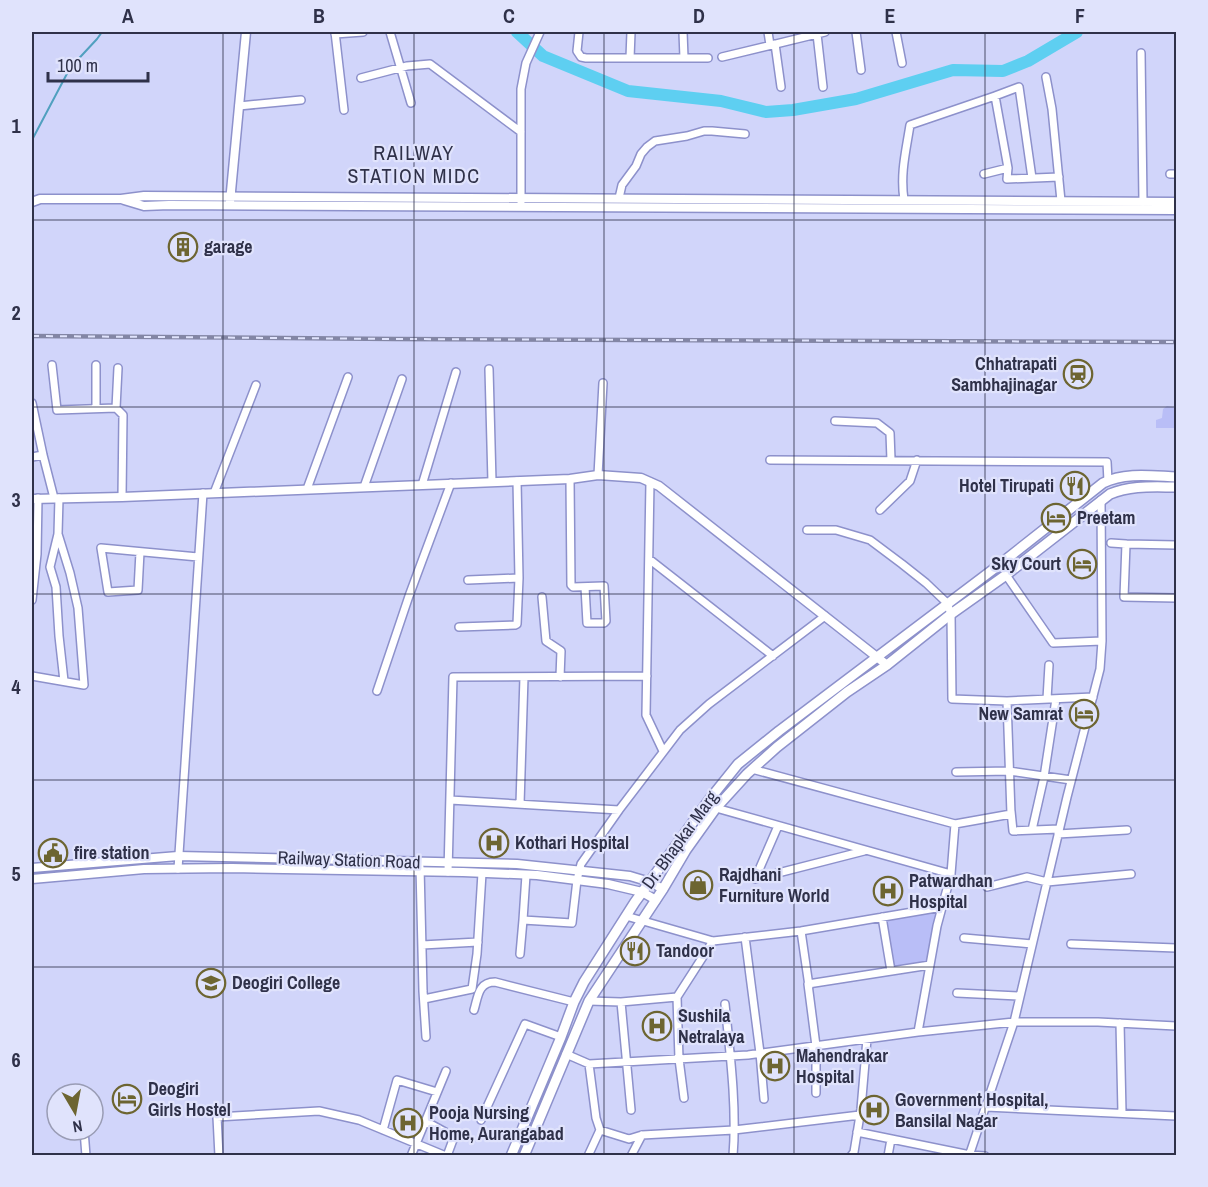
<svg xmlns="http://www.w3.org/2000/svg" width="1208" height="1187" font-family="'Archivo Narrow',sans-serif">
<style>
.green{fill:#b9bef7}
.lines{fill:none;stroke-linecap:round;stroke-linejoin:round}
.stream{stroke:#50a0bf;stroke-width:2}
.river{stroke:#5ecff1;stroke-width:12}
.minor-casing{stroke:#8d91cb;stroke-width:10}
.tertiary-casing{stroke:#8d91cb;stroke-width:11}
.secondary-casing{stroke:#8d91cb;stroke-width:12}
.minor{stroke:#fff;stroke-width:7}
.tertiary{stroke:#fff;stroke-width:8}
.secondary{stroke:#fff;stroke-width:9}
.rail-casing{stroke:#8386a5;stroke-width:4.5}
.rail{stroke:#e0e3fc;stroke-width:2;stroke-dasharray:7;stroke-linecap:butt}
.grid{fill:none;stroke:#2f3149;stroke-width:1.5;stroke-opacity:0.55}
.labels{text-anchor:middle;stroke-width:4.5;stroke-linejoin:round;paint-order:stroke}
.poi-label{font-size:18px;font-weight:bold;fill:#2f3149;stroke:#e0e3fc;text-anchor:start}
.street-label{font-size:18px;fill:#2f3149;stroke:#e0e3fc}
.neighbourhood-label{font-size:20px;letter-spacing:1.5px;fill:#2f3149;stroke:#e0e3fc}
.neatline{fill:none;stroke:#2f3149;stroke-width:2}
.grid-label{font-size:20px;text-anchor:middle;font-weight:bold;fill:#2f3149}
</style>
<rect width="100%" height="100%" fill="#d1d5fa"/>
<path class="green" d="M1167,406L1173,407L1176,410V428H1156V420L1162,418L1163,409Z
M937,911L927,963L894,968L885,919Z"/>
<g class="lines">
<path class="stream" d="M32,140L70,68L97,39L102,32"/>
<path class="river" d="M517,32L543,56L628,91L721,101L766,112L793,110L856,99L953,70L1003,71L1028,61L1077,32"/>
<g class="minor-casing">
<path id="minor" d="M335,32L344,110
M390,32L411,103
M579,32L577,51L581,57L586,58H708
M683,32L684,58
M768,32L770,45
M856,32L861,70
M896,32L902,63
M335,34L363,32
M817,34L823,87
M775,44L781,87
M1141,53L1143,202
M722,57L825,32
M630,58L631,32
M1046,77L1052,109L1061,201
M361,78L407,66L430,64L521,132
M995,96L1019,87L1032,178
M239,106L301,100
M984,174L1008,168
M1170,174H1176
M619,198L622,185L636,166L641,154L647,147L655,141L687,136L704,131H712L745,134
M904,200C900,173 906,151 910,125L995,96L1008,168L1007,179L1059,177
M521,202V89L526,63L540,32
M52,365L57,410L116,408L123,415L122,497
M96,365V408
M489,369L492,482
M32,403L43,455L54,498
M116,408L118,368
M835,421L877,423L890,433L891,460
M32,457L43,455
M770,460L1107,462L1108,481
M598,475L603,383
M570,479L571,585L573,587L603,586H604L606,621L604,623H587L585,587
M650,482L646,715L663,751
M422,485L456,372
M364,487L402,379
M307,489L348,377
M214,493L256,385
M59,498L58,534L50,567L56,587L59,636L64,681
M880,510L910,481L917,460
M807,530H836L870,540L902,564L926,583L947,603L951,614L952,699L1007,701L1093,697
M1111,543L1126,544
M1176,545L1126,544L1124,597L1176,598
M140,552L138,590L108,592L101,548L198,557
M649,559L773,656
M1006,575L1053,643L1102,641
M468,580L519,578
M542,597L546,641L561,651L560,677
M32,600L37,554L38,498
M459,627L515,625L517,624L519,578L517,481
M32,676L84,685L78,608L70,573L58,534
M377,691L409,596L451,483
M1047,699L1049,665
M752,769L955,824L1011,814L1007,701
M956,772L1009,771L1071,780
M450,800L619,810L680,730L709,704L825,616
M520,804L524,677
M716,808L951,874
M1011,811L1013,831L1059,829
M778,826L755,879L864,851
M1032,830L1044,777L1056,699
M1058,834L1127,830
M420,867L423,991L426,1037
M178,869L203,493
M448,872L453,677L647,676
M526,875L523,920L572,923L577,880L581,864L619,810
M987,887L1027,877L1047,882L1131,874
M626,916L713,941L801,931L942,907
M882,917L891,971
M801,931L809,986
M745,937L760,1053L764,1099
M964,938L1032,944
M1071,944L1176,948
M422,945L478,942
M520,954L523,920
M957,993L1020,996
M677,997L713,941
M424,999L472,989L477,954L482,873
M589,1001L621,1002L677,997L679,1059L684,1098
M621,1002L631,1110
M725,1004C730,1053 737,1107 733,1156
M474,1010C478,997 478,982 495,982L574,1002
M1120,1023L1122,1113
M918,1032L937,926L951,874L955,824
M566,1054L589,1064L748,1055L918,1032L1014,1022H1098L1176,1026
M589,1064L596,1118L600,1130
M816,1093V1046L808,984L930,965
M986,1107L1176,1116
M481,1120L525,1024L561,1037
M425,1121L454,1137L447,1156
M84,1130L86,1156
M383,1130L397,1080L437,1092
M857,1132L970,1155L985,1156
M219,1156L217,1117L319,1111L359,1120L446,1156
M411,1156L446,1071
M588,1156L600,1130L629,1139L642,1135L734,1130L860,1115
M631,1156L642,1135
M851,1156L854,1152L861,1109L867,1039
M888,1156L891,1139
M969,1156L1014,1022L1067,797L1100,669L1102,641L1101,500"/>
</g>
<g class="tertiary-casing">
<path id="tertiary" d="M124,200L144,206L169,205L1176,210
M32,202L40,199H121L144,196L1176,202
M230,202L246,32
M32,499L122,497L570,479L598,475L641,478L659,486L887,665
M32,868L178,856L517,864L630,876L650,882L663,889
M32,879L144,869L232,868L463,872L537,875L608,884L642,892L656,900"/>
</g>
<g class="secondary-casing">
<path id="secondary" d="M511,1156L561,1037L574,1002L584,982L635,902L709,800L738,764L779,731L999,565L1103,483C1125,472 1152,476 1176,477
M524,1156L589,1001L663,889L686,850L716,808L747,774L777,747L847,692L887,665L951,614L1006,575L1110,494C1131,485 1154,487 1176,487"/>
</g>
<use href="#minor" class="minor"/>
<use href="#tertiary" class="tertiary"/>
<use href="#secondary" class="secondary"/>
<g class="rail-casing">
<path id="rail" d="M32,336L395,339L1176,342"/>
</g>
<use href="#rail" class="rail"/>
</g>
<path class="grid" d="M223,32V1156M414,32V1156M604,32V1156M794,32V1156M985,32V1156M32,220H1176M32,407H1176M32,594H1176M32,780H1176M32,967H1176"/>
<defs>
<g id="building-ring" transform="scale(1.5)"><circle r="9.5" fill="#e0e3fc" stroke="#6d6531" stroke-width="1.5"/><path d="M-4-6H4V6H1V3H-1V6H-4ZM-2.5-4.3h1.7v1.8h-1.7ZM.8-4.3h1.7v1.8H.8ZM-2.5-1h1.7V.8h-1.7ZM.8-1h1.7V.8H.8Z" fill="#6d6531"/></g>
<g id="station-ring" transform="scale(1.5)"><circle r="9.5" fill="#e0e3fc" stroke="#6d6531" stroke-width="1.5"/><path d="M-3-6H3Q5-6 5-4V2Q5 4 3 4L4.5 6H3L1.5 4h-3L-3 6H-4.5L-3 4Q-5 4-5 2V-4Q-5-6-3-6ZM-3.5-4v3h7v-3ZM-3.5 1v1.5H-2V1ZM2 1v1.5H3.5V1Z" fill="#6d6531"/></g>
<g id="restaurant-ring" transform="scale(1.5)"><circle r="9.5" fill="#e0e3fc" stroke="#6d6531" stroke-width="1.5"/><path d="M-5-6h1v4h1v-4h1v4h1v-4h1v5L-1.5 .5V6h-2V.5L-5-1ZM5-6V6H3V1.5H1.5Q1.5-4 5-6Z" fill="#6d6531"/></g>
<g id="hotel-ring" transform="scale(1.5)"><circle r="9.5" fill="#e0e3fc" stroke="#6d6531" stroke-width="1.5"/><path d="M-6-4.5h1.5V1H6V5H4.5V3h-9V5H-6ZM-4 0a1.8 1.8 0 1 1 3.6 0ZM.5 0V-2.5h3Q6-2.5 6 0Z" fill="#6d6531"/></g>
<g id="hospital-ring" transform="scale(1.5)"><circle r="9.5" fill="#e0e3fc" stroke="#6d6531" stroke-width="1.5"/><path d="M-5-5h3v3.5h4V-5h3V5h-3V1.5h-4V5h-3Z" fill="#6d6531"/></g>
<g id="civic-ring" transform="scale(1.5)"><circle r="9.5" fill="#e0e3fc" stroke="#6d6531" stroke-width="1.5"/><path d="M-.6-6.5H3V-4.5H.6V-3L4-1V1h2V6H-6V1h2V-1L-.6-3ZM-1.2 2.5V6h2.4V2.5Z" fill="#6d6531"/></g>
<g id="shop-ring" transform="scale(1.5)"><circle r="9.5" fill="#e0e3fc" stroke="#6d6531" stroke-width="1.5"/><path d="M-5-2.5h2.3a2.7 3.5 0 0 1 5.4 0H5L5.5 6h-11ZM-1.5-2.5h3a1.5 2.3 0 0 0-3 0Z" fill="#6d6531"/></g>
<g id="university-ring" transform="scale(1.5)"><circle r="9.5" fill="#e0e3fc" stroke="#6d6531" stroke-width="1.5"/><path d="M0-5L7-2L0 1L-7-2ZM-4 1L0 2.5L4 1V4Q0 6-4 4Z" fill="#6d6531"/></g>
</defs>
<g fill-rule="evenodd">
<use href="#building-ring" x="183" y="247"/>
<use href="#station-ring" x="1078" y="374"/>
<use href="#restaurant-ring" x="1075" y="486"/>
<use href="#hotel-ring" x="1056" y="518"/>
<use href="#hotel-ring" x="1082" y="564"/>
<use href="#hotel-ring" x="1084" y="714"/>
<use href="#hospital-ring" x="494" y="843"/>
<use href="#civic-ring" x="53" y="853"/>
<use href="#shop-ring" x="698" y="885"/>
<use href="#hospital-ring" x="888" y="891"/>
<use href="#restaurant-ring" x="635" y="951"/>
<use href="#university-ring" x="211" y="983"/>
<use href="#hospital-ring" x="657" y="1026"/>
<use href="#hospital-ring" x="775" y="1066"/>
<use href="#hotel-ring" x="127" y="1099"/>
<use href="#hospital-ring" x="874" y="1110"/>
<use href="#hospital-ring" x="408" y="1123"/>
</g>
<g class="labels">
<g class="poi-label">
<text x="204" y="253">garage</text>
<text x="1057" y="370" text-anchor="end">Chhatrapati<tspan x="1057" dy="21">Sambhajinagar</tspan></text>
<text x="1054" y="492" text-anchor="end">Hotel Tirupati</text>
<text x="1077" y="524">Preetam</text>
<text x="1061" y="570" text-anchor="end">Sky Court</text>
<text x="1063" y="720" text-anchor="end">New Samrat</text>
<text x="515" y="849">Kothari Hospital</text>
<text x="74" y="859">fire station</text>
<text x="719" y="881">Rajdhani<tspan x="719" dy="21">Furniture World</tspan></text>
<text x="909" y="887">Patwardhan<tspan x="909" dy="21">Hospital</tspan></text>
<text x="656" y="957">Tandoor</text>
<text x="232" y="989">Deogiri College</text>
<text x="678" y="1022">Sushila<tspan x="678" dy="21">Netralaya</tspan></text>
<text x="796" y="1062">Mahendrakar<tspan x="796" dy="21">Hospital</tspan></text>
<text x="148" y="1095">Deogiri<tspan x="148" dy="21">Girls Hostel</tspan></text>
<text x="895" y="1106">Government Hospital,<tspan x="895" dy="21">Bansilal Nagar</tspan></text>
<text x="429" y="1119">Pooja Nursing<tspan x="429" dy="21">Home, Aurangabad</tspan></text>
</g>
<g class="street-label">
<text transform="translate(680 840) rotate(-54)" y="6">Dr. Bhapkar Marg</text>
<text transform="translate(349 860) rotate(2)" y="6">Railway Station Road</text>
</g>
<g class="neighbourhood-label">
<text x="414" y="160">RAILWAY<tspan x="414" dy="23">STATION MIDC</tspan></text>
</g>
</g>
<rect width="1208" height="1187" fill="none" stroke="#e0e3fc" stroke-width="66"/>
<g transform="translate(75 1112) rotate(170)"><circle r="28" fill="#e0e3fc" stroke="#999cb4" stroke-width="1.5"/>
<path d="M0-4.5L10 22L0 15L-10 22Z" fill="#6d6531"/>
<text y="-9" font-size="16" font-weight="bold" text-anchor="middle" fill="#2f3149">N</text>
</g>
<path d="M48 72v9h100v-9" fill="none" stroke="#2f3149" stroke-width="3"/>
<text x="57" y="72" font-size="18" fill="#2f3149" stroke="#e0e3fc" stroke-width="4.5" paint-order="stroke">100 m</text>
<rect x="33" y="33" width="1142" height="1121" class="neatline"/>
<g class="grid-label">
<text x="128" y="23">A</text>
<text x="319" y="23">B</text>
<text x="509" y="23">C</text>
<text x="699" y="23">D</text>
<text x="890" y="23">E</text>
<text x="1080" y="23">F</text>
<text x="16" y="133">1</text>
<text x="16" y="320">2</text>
<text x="16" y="507">3</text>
<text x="16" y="694">4</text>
<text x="16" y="881">5</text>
<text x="16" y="1067">6</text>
</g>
</svg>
